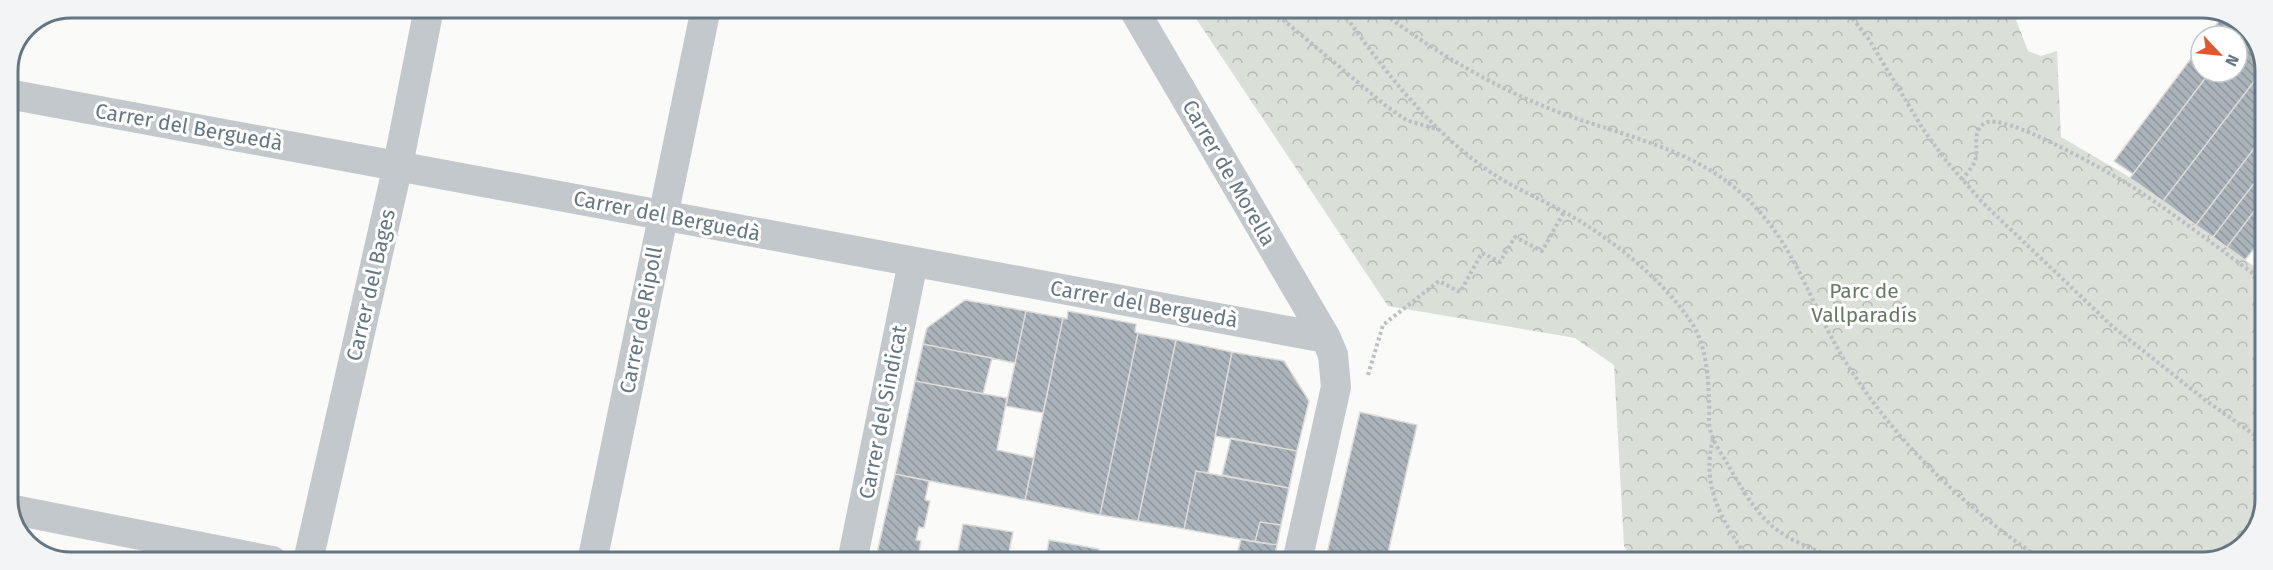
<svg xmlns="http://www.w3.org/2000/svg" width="2273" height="570" font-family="'Fira Sans',sans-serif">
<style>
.park{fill:url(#park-crowns)}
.building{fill:url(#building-back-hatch);stroke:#dcdcda;stroke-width:1.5}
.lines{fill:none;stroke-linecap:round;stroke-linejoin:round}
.path{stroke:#bbbfc2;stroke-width:4;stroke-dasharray:3 3;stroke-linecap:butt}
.minor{stroke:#c3c8cc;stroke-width:30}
.labels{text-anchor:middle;stroke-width:6;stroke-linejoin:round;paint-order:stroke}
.street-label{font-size:21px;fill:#657683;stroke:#fff}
.park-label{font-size:21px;fill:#687a64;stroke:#fff}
.rim{fill:none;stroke:#657683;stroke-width:3}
</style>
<defs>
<pattern id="park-crowns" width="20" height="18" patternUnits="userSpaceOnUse" patternTransform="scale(1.5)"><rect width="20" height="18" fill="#dadfd7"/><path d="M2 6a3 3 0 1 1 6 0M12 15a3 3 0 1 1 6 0" fill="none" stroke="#b4b9b4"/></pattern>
<pattern id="building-back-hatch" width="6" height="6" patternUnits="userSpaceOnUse" patternTransform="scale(1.5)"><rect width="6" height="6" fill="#aab3b9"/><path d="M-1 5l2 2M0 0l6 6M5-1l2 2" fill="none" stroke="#8e969c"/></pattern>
</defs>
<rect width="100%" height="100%" fill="#fafaf8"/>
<path class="park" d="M1189,8L2044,9L2016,20L2028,51L2041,56L2057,51L2061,137L2126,175L2265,274L2264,511L2243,547L2202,562H1633L1624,546L1614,365L1575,338L1388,306Z"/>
<path class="building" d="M2224,14L2244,26L2237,36H2208Z
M2244,26L2249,29L2265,67L2163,201L2130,178L2210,72H2237V36Z
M2201,45V72H2210L2133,174L2114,161Z
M2265,67V134L2196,225L2163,201Z
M2265,134V169L2213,237L2196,225Z
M2265,169V197L2227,247L2213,237Z
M2265,197V235L2245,260L2227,247Z
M965,300L1026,311L1015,363L923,344L927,328Z
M1026,311L1063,318L1043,413L1006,406Z
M1068,311L1136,324L1135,332L1138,333L1100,515L1025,500L1063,318L1067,319Z
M1138,333L1176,340L1138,521L1100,515Z
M1176,340L1232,352L1208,473L1196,471L1184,529L1138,521Z
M923,344L992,358L983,394L915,381Z
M1232,352L1284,361L1309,401L1297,451L1215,436Z
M915,381L1007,398L997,450L1034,458L1025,500L895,474Z
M1360,412L1417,425L1386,562H1325Z
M1231,438L1297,451L1289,488L1222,475Z
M1196,471L1289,488L1281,525L1260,522L1255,542L1184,529Z
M895,474L929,481L925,500L930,501L924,528L919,527L916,540L921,541L917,562H875Z
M1260,522L1281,525L1277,545L1255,542Z
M963,524L1013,532L1007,562H956Z
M1241,539L1277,545L1273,562H1228L1229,553L1237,555Z
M1049,540L1099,549L1096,562H1045Z
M1136,556L1168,562H1135Z"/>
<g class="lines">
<path class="path" d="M1269,8L1385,105L1406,120L1440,130
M1340,8C1381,67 1427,127 1486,169C1511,187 1539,198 1566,213C1610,238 1659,276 1689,319C1706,342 1708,373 1709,401C1710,410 1708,420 1710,429C1712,441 1722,454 1728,465C1740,485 1753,509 1770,524C1789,542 1828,556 1852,562
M1376,8C1433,51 1494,88 1561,113C1623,136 1691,148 1741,193C1796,242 1809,303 1845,361C1896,443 1966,509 2045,562
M1845,9L1868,38L1923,129L1947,162L1984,204L2112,326L2204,399L2264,442
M1962,180C1966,174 1973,167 1975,161C1979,149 1971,131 1985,123C2004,112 2102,169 2123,181C2170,210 2219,249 2265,282
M1368,375L1383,325L1439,281L1460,292L1482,253L1500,262L1515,237L1542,251L1564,212
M1713,439C1700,488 1724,523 1750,562"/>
<path class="minor" d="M1133,8L1326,338L1333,355L1336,387L1297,562
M8,94L1326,338
M9,509L272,561
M308,561L398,165L429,8
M592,562L706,8
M852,562L913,262"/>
</g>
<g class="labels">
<g class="street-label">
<text transform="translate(189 127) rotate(10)" y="7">Carrer del Berguedà</text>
<text transform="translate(1229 173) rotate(60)" y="7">Carrer de Morella</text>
<text transform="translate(667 216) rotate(11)" y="7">Carrer del Berguedà</text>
<text transform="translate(371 285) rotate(-77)" y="7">Carrer del Bages</text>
<text transform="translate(1144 304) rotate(10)" y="7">Carrer del Berguedà</text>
<text transform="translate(641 320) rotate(-79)" y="7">Carrer de Ripoll</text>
<text transform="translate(883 412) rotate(-79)" y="7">Carrer del Sindicat</text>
</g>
<g class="park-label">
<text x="1864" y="298">Parc de<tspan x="1864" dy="24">Vallparadís</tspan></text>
</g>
</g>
<path d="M0 0H2273V570H0ZM71 18H2202A53 53 0 0 1 2255 71V499A53 53 0 0 1 2202 552H71A53 53 0 0 1 18 499V71A53 53 0 0 1 71 18Z" fill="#f3f4f5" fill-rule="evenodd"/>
<path class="rim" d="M71 18H2202A53 53 0 0 1 2255 71V499A53 53 0 0 1 2202 552H71A53 53 0 0 1 18 499V71A53 53 0 0 1 71 18Z"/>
<g transform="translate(2219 54) rotate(116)"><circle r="28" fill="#ffffff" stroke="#c1c8cd" stroke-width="1.5"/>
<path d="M0-4.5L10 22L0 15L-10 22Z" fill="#e4572e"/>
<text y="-9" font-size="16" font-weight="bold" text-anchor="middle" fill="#657683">N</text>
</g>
</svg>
